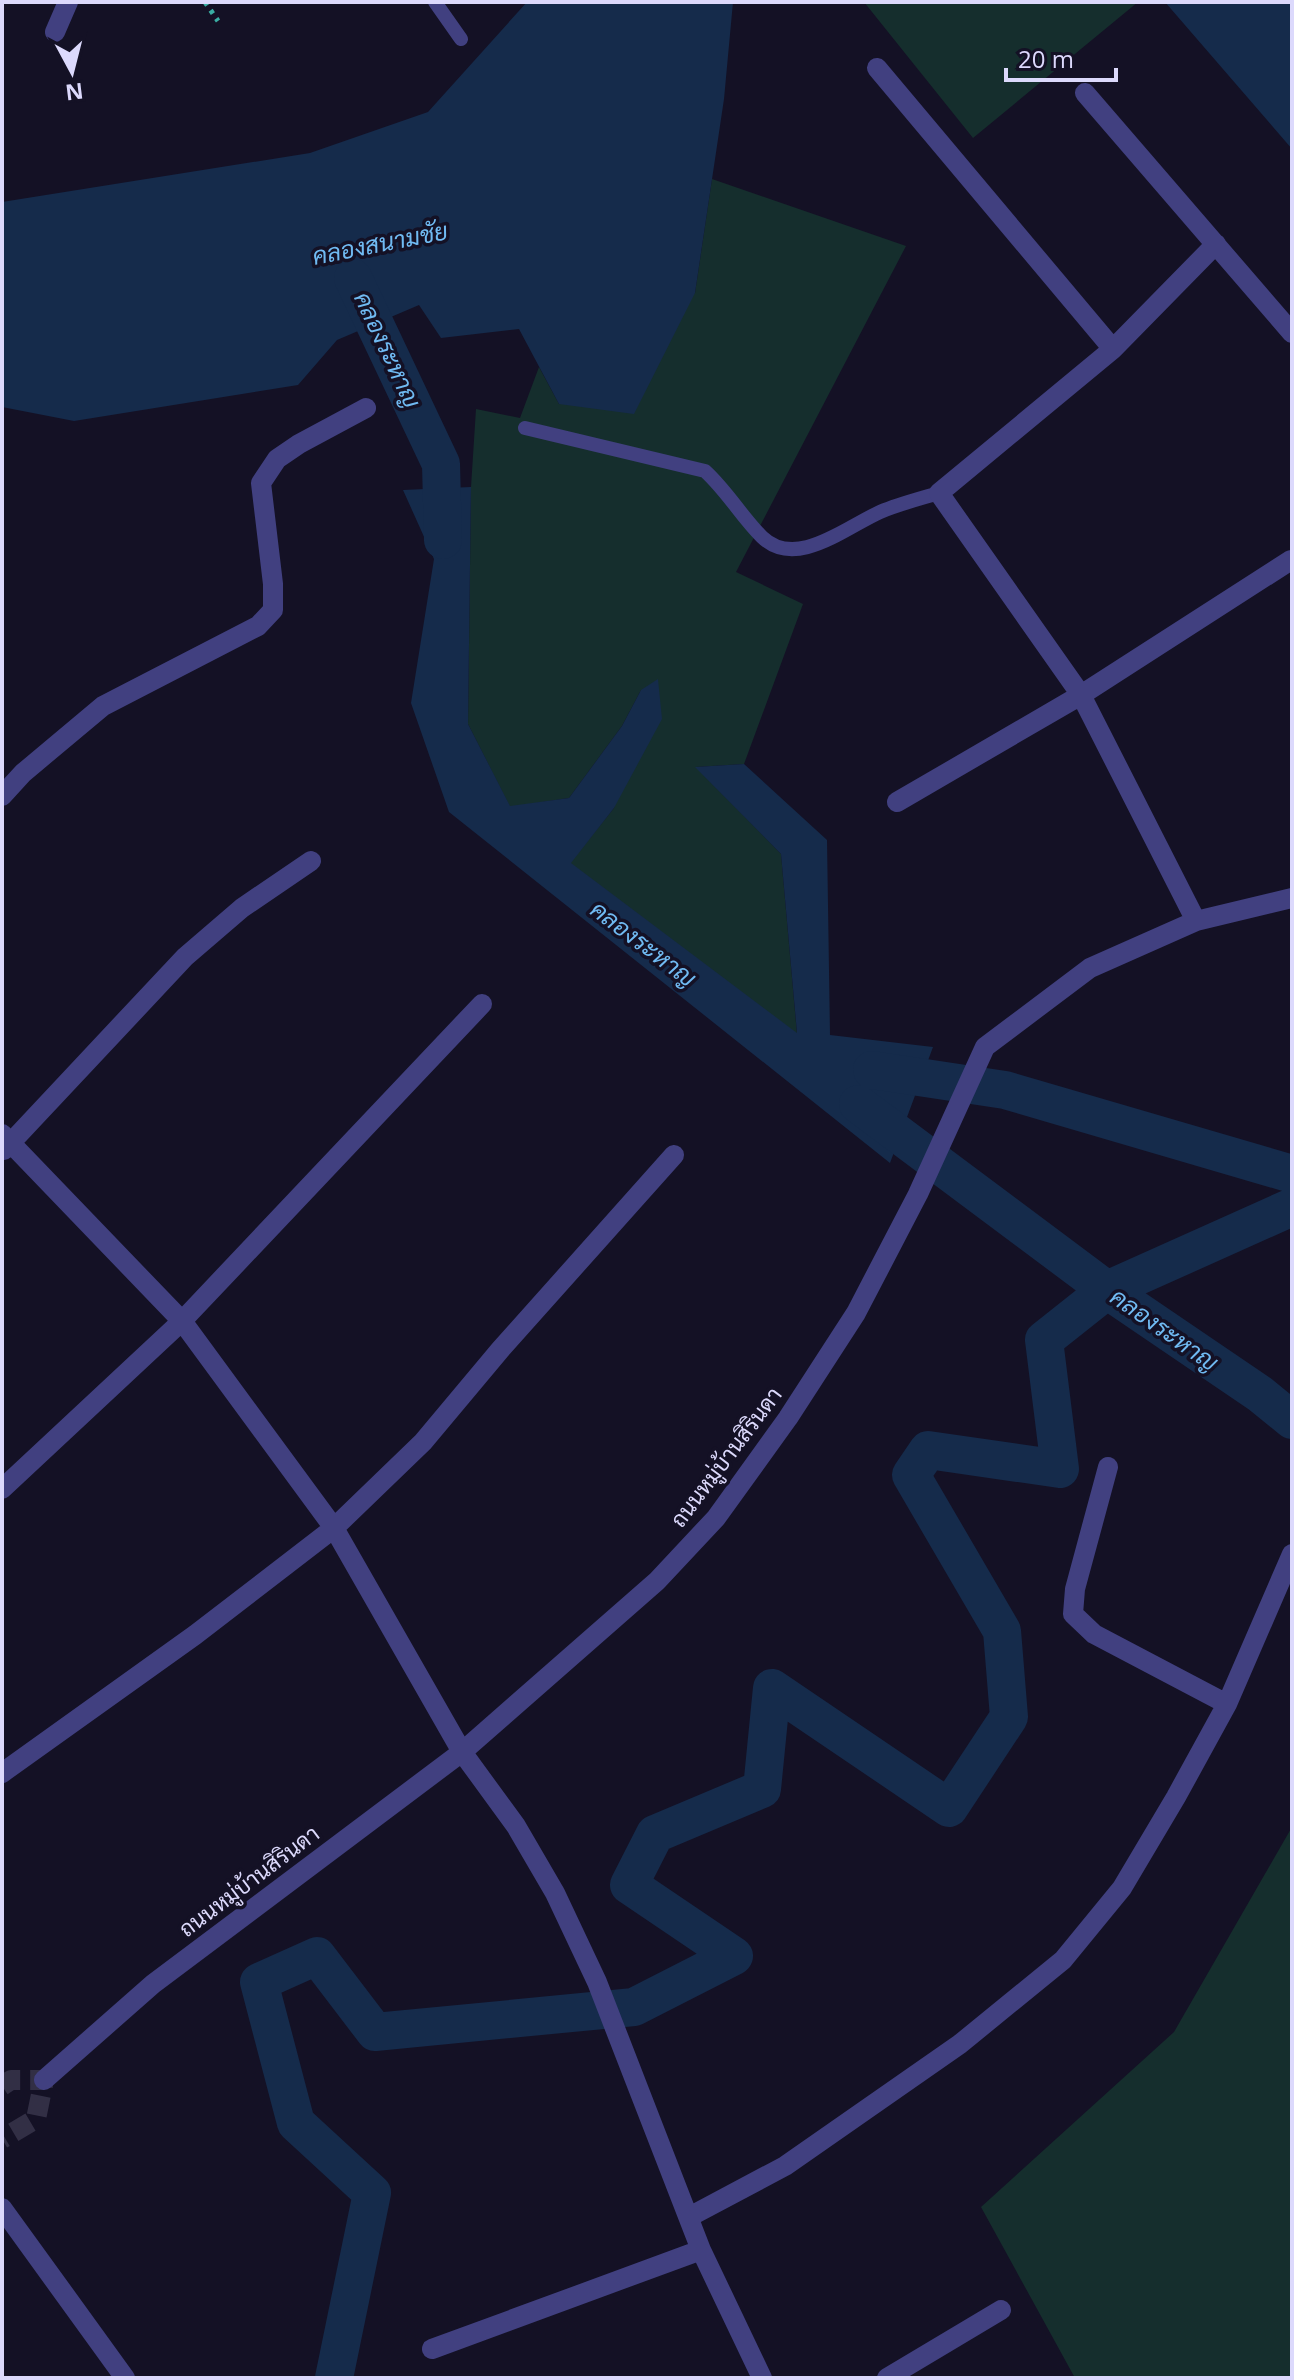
<svg xmlns="http://www.w3.org/2000/svg" width="1294" height="2380" font-family="'Open Sans',Sarabun,sans-serif">
<style>
.green{fill:#152e2d}
.water{fill:#152b4b}
.lines{fill:none;stroke-linecap:round;stroke-linejoin:round}
.canal{stroke:#152b4b;stroke-width:38}
.minor-tunnel{stroke:#322f45;stroke-width:20;stroke-dasharray:20 10;stroke-linecap:butt}
.path{stroke:#3aaea3;stroke-width:5;stroke-dasharray:4 6;stroke-linecap:butt}
.service{stroke:#414080;stroke-width:14}
.minor{stroke:#414080;stroke-width:20}
.labels{text-anchor:middle;stroke-width:7;stroke-linejoin:round;paint-order:stroke}
.street-label{font-size:22px;fill:#dcd9fc;stroke:#141125}
.water-label{font-size:24px;font-style:italic;fill:#70baf2;stroke:#141125}
</style>
<rect width="100%" height="100%" fill="#141125"/>
<path class="green" d="M864,2H1138L973,138Z
M712,179L906,246L736,572L803,604L744,764L696,767L781,854L797,1034L570,863L614,808L641,690L622,726L569,798L510,807L468,724L471,487L476,409L520,418L539,367L559,404L695,293Z
M1292,1827V2378H1075L981,2207L1174,2032Z"/>
<path class="water" d="M527,2H733L724,99L695,293L634,414L559,404L519,329L441,338L419,305L337,340L298,385L74,421L2,407V202L310,153L428,112Z
M1165,2H1292V149Z
M471,487L468,724L510,806L569,798L622,726L641,690L658,679L662,719L614,808L571,863L797,1033L781,854L695,767L744,764L827,840L830,1035L933,1047L890,1163L449,812L411,703L434,559L403,490Z"/>
<g class="lines">
<path class="canal" d="M353,278L441,464L443,540
M872,1070L1005,1090L1292,1174
M858,1104L1107,1290L1260,1394L1292,1420
M334,2378L372,2193L296,2123L259,1982L317,1956L375,2032L634,2007L734,1956L629,1885L655,1834L762,1789L772,1688L949,1808L1009,1717L1002,1631L911,1475L928,1450L1060,1469L1044,1340L1107,1290L1292,1207"/>
<path class="minor-tunnel" d="M2,2086L11,2080H44L36,2119L2,2139"/>
<path class="path" d="M205,2L218,21"/>
<path class="service" d="M435,2L461,39
M525,428L705,471C727,491 741,516 762,537C796,570 846,527 880,512C899,504 919,499 939,493"/>
<path class="minor" d="M55,32L68,2
M877,68L1113,349
M1085,93L1292,333
M2,796L23,773L103,706L258,626L273,610V584L261,483L277,459L299,444L366,408
M897,802L1081,695L1291,560
M1196,921L1081,695L939,493L1113,349L1216,244
M2,1134L182,1321L334,1528L462,1752L516,1826L555,1893L597,1982L701,2250L762,2378
M4,1150L185,957L242,908L311,861
M1108,1467L1075,1589L1073,1614L1094,1634L1227,1704
M2,1489L182,1321L482,1004
M2,1773L195,1635L334,1528L423,1442L500,1350L674,1155
M44,2080L153,1984L462,1752L657,1581L716,1518L788,1418L856,1313L918,1194L985,1047L1090,968L1196,921L1292,898
M2,2208L125,2378
M689,2217L785,2166L960,2044L1063,1960L1122,1888L1176,1797L1227,1704L1292,1554
M432,2349L701,2250
M887,2378L1001,2310"/>
</g>
<g class="labels">
<g class="street-label">
<text transform="translate(726 1457) rotate(-53)" y="8">ถนนหมู่บ้านสิรินดา</text>
<text transform="translate(249 1881) rotate(-37)" y="8">ถนนหมู่บ้านสิรินดา</text>
</g>
<g class="water-label">
<text transform="translate(380 244) rotate(-11)" y="8">คลองสนามชัย</text>
<text transform="translate(387 350) rotate(65)" y="8">คลองระหาญ</text>
<text transform="translate(643 944) rotate(37)" y="8">คลองระหาญ</text>
<text transform="translate(1164 1330) rotate(35)" y="8">คลองระหาญ</text>
</g>
</g>
<rect width="1294" height="2380" fill="none" stroke="#dcd9fc" stroke-width="8"/>
<g transform="translate(72 72) rotate(173)" stroke="#141125" stroke-width="6" paint-order="stroke">
<path d="M0-6L14 30L0 20L-14 30Z" fill="#dcd9fc"/>
<text y="-12" font-size="22" font-weight="bold" text-anchor="middle" fill="#dcd9fc">N</text>
</g>
<path d="M1006 68v12h110v-12" fill="none" stroke="#dcd9fc" stroke-width="4"/>
<text x="1018" y="68" font-size="24" fill="#dcd9fc" stroke="#141125" stroke-width="6" paint-order="stroke">20 m</text>
</svg>
